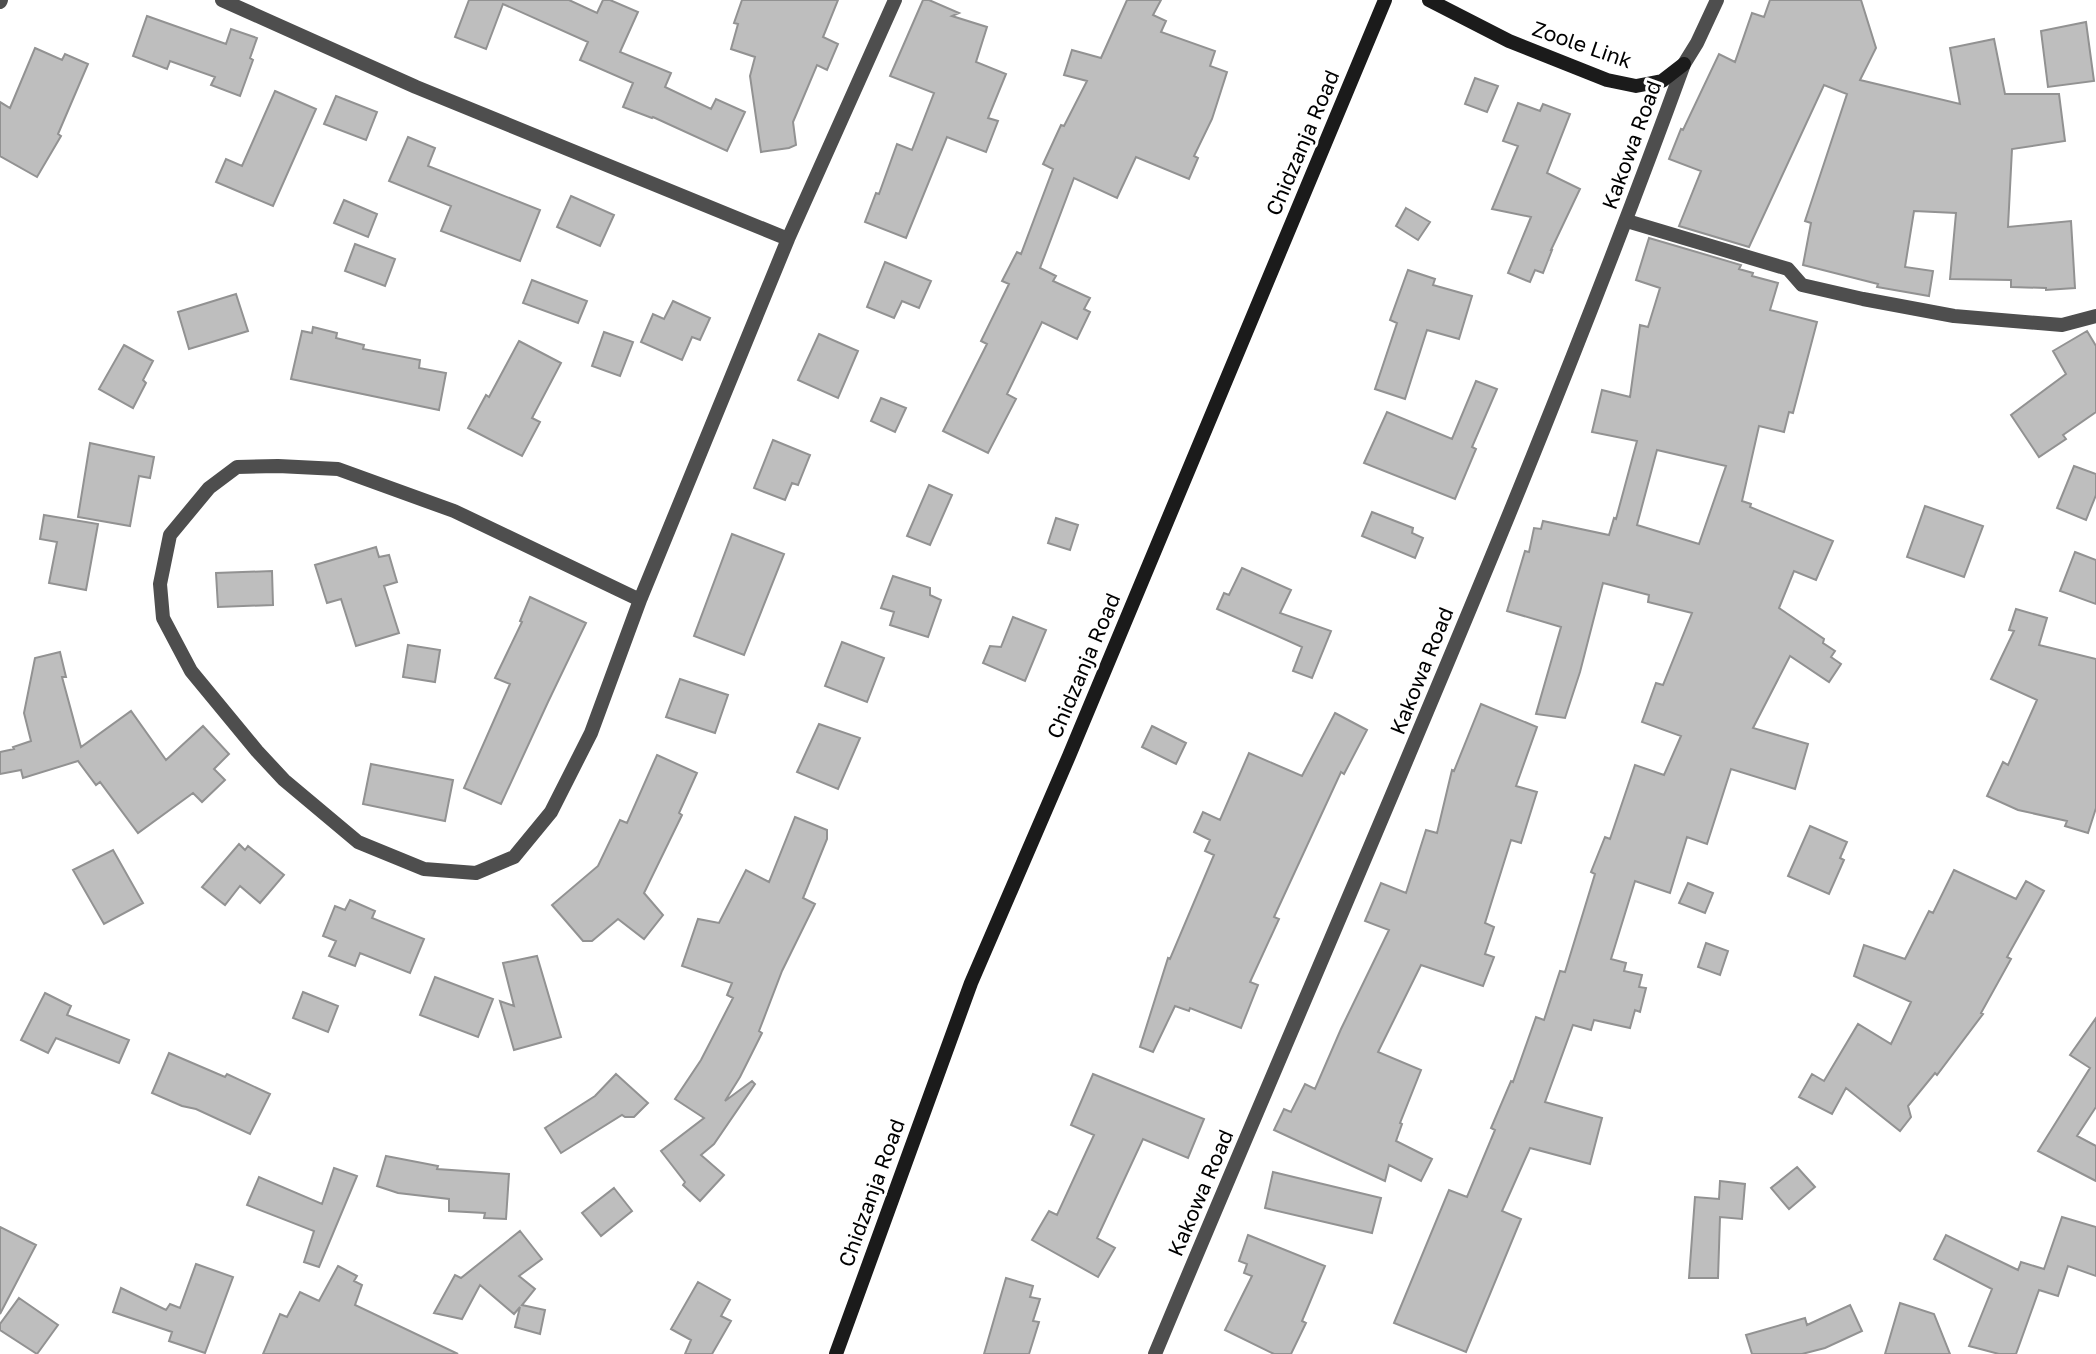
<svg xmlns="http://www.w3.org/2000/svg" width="2096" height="1354" font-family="'Golos Text',sans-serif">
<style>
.building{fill:#bebebe;stroke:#929292;stroke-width:2;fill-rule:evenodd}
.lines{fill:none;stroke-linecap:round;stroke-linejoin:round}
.street{stroke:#4e4e4e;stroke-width:14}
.secondary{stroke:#1b1b1b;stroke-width:14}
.labels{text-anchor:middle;stroke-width:6;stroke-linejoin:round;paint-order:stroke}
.street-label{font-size:21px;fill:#000;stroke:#fff}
</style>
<rect width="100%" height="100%" fill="#fff"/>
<path class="building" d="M469,0H569L597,13L603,0H610L638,12L620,52L671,73L665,87L711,109L716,99L745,112L727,151L653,117L652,118L623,107L633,83L580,60L588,42L503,4L486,49L455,37Z
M742,0H838L823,37L838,44L827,70L817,65L793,122L796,145L789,148L761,152L750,76L755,57L731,49L738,24L734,23Z
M923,0H929L959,13L952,16L987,27L976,62L1006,74L988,118L998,121L986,152L947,137L906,238L865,222L876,193L879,194L897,144L912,150L934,93L890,76Z
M1127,0H1161L1153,15L1166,21L1161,32L1215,51L1210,66L1227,72L1212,119L1194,156L1198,158L1189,179L1136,157L1117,198L1074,178L1040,268L1056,276L1053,281L1090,298L1084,309L1090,312L1077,339L1042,322L1007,394L1016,399L988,453L943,431L987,344L981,341L1009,284L1002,281L1017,252L1021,254L1053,169L1043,164L1061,125L1064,126L1087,81L1064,75L1072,50L1101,58Z
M1770,0H1861L1876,48L1860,80L1960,104L1950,48L1994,39L2005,94H2059L2065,141L2012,149L2008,227L2071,221L2075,288L2046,290V288L2011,287V280L1950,279L1956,213L1914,211L1905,267L1933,271L1929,296L1877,287L1878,284L1803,265L1811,223L1805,221L1847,94L1824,85L1749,247L1679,226L1701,171L1669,159L1681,129L1683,130L1719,54L1735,62L1752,13L1764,17Z
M147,16L226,44L231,29L257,38L250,58L253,60L240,96L211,85L215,77L170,61L167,69L133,56Z
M2086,22L2094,81L2048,87L2041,31Z
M35,48L62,60L65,54L88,64L58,134L61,136L37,177L0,156V102L10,108Z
M1475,78L1498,86L1487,112L1465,104Z
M275,91L316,109L273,206L216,182L226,159L242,166Z
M336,96L377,112L366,140L324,124Z
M1518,103L1540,111L1543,104L1570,114L1547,173L1580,189L1551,250H1552L1543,273L1535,270L1530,282L1508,273L1531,217L1492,209L1518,146L1503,141Z
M408,137L435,148L428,166L540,210L520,261L441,231L451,206L389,181Z
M571,196L614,215L600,246L557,227Z
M344,200L377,214L368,237L334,223Z
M1406,208L1430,222L1418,240L1396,226Z
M1649,238L1741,265L1739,269L1753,273L1752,276L1778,283L1770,310L1817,322L1793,413L1789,412L1784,432L1759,426L1742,501L1751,504L1750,507L1833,541L1816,580L1794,571L1779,608L1824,639L1823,643L1835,651L1831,657L1841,664L1829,682L1790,656L1753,728L1808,744L1795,789L1731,769L1707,844L1687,837L1670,893L1635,881L1611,959L1626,963L1624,971L1642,975L1639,987L1646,988L1640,1012L1635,1010L1630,1028L1594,1020L1591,1030L1573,1025L1545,1102L1602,1118L1590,1164L1530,1148L1502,1211L1521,1219L1466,1352L1394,1323L1449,1190L1467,1197L1495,1130L1491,1128L1511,1081L1513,1082L1536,1017L1544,1020L1560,971L1565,972L1595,874L1591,872L1605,837L1610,839L1635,765L1664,775L1681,736L1642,722L1656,683L1663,685L1692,613L1648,602L1649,595L1603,583L1580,672L1565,718L1536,714L1561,627L1507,611L1525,551L1529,552L1534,528L1541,529L1543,521L1609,535L1614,518L1616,519L1637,441L1592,432L1602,390L1630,397L1640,325L1648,327L1660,288L1636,280ZM1657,450L1726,466L1699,544L1637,525Z
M355,244L395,259L385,286L345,271Z
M885,262L931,281L919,308L902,301L894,318L867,307Z
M1408,270L1435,279L1433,285L1472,296L1459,339L1427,330L1405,399L1375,389L1397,323L1390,320Z
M532,280L587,301L578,323L523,303Z
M236,294L248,331L189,349L178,312Z
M673,301L710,318L700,340L692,337L682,360L641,342L653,314L664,319Z
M313,327L337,333L336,338L364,345L363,349L420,360L419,368L446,373L439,410L291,379L302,331L312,333Z
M2087,331L2096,346V412L2063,435L2066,439L2039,457L2011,415L2066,374L2053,351Z
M604,332L633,342L620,376L592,366Z
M819,334L858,351L838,398L798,380Z
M519,341L561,363L532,418L540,422L522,456L468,428L486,395L489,397Z
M124,345L153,361L143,380L146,383L133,408L99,389Z
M1476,381L1497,389L1472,447L1476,449L1455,499L1364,463L1387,412L1452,439Z
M881,398L906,408L895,432L871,421Z
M773,440L810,455L798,485L792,483L785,500L754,488Z
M90,443L154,457L150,478L139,476L130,526L78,517Z
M2074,466L2096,474V495L2086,520L2057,508Z
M929,485L952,495L930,545L907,536Z
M1925,506L1983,526L1964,577L1907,557Z
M1372,512L1413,528L1412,533L1423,538L1415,558L1362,536Z
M44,515L98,524L86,590L49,583L57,542L40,539Z
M1056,518L1078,525L1070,550L1048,543Z
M732,534L784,554L744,655L694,636Z
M376,547L379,557L389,555L397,582L384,586L399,633L356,646L341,599L327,603L315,565Z
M2075,552L2096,560V604L2060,591Z
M1242,568L1291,590L1280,613L1331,631L1312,678L1293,671L1302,647L1217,609L1224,593L1229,595Z
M272,571L273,605L218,607L216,573Z
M893,576L930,588V595L941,600L928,637L890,625L894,612L881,608Z
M530,597L586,623L548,702L501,804L464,788L510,684L495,678L522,622L520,621Z
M2016,609L2047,618L2039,645L2096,659V808L2088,833L2065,826L2067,821L2018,810L1987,796L2003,762L2008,765L2037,700L1991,679L2014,631L2009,630Z
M1013,617L1046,630L1025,681L983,663L990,646L1001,647Z
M842,642L884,658L867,702L825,686Z
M408,645L440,650L435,682L403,677Z
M60,652L66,677H62L81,747L131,711L166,760L203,726L229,754L214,769L225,780L202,802L193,793L138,833L100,782L96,785L78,761L23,778L21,770L0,774V752L14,749L13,747L31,741L24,713L35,658Z
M680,679L728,695L715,733L666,717Z
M1481,704L1537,727L1516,786L1537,792L1521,843L1511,840L1485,923L1494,927L1485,954L1494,957L1483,986L1421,965L1378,1052L1421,1070L1400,1123L1402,1124L1396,1141L1432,1159L1421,1181L1389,1165L1385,1181L1274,1130L1284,1109L1291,1112L1305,1084L1315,1089L1341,1029L1389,930L1365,921L1381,883L1406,893L1426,830L1437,833L1452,770L1454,771Z
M1335,713L1367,730L1344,774L1341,772L1274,917L1279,919L1250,982L1258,985L1241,1028L1190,1008L1189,1011L1175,1006L1153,1052L1140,1047L1168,958L1170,959L1214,855L1205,851L1210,840L1194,832L1203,812L1220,820L1249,753L1302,776Z
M819,724L860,738L838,789L797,772Z
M1152,726L1186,743L1176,764L1142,747Z
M657,755L697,773L679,813L682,815L644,893L663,915L644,939L618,919L592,941H583L552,905L598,866L620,820L627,823Z
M371,764L453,780L445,821L363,804Z
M795,817L827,830V839L803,898L815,904L782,971L759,1031L762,1033L740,1077L725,1101L752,1081L755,1084L714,1144L701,1155L724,1175L700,1201L683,1185L685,1182L661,1151L704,1118L675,1099L701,1060L733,998L727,995L732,983L682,966L698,919L719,923L746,870L769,882Z
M1810,826L1847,842L1840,858L1844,860L1829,894L1788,876Z
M239,844L245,850L248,846L284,875L260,903L240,886L225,905L202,887Z
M113,850L143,903L104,924L73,870Z
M1954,870L2016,899L2026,881L2044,891L2007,957L2011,959L1981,1013L1983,1014L1937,1075L1935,1073L1908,1106L1911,1117L1900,1131L1846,1088L1832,1114L1799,1097L1812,1074L1824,1081L1858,1024L1891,1044L1911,1002L1854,976L1864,945L1905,959L1929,911L1933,913Z
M1688,883L1713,893L1705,913L1679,903Z
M350,900L375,911L372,918L424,939L410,973L360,953L355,966L329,956L336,941L323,936L335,906L345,910Z
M1706,943L1728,951L1720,975L1698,967Z
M537,956L561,1037L514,1050L500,1001L514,1006L503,963Z
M435,977L493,999L478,1037L420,1015Z
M303,992L338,1006L328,1032L293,1018Z
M45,993L71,1006L67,1015L129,1040L119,1063L56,1038L48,1053L21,1040Z
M2096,1018V1107L2077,1136L2096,1146V1181L2038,1151L2090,1068L2070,1055Z
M169,1053L225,1077L227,1074L270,1094L250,1134L196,1109L182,1106L152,1093Z
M616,1074L648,1103L634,1117H625L622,1115L561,1153L545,1128L595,1096Z
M1093,1074L1204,1119L1188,1158L1143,1139L1097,1238L1115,1248L1098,1277L1032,1240L1049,1211L1057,1215L1094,1135L1071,1125Z
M386,1156L438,1166L437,1169L509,1174L506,1219L484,1218L485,1213L449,1211V1199L398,1193L377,1186Z
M1797,1167L1815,1187L1789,1209L1771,1188Z
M334,1168L357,1176L319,1267L304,1262L314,1231L247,1205L259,1177L322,1204Z
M1273,1172L1381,1198L1372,1233L1265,1208Z
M1720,1181L1745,1184L1742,1219L1720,1217L1718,1278H1689L1695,1197L1719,1199Z
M614,1188L632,1211L601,1236L582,1213Z
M2062,1217L2096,1227V1276L2068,1266L2058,1296L2039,1290L2016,1354H1999L1969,1346L1992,1289L1934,1259L1946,1235L2018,1270L2021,1262L2044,1269Z
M0,1227L36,1245L0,1314Z
M520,1231L542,1259L519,1276L535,1289L522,1305L545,1310L540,1334L515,1327L520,1307L514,1314L480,1285L462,1319L434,1313L455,1275L461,1278Z
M1248,1235L1325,1266L1302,1321L1306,1323L1291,1354H1274L1225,1330L1252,1276L1244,1273L1247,1264L1239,1261Z
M196,1264L233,1277L205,1353L169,1341L172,1332L113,1312L121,1288L166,1310L170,1304L180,1308Z
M338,1266L357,1276L354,1281L362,1285L355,1305L458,1354H263L280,1314L287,1317L300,1292L319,1301Z
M1006,1278L1033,1286L1030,1297L1040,1299L1033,1321L1039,1322L1029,1354H984Z
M698,1282L730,1300L721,1316L731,1321L712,1354H685L691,1340L671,1329Z
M19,1298L58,1325L37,1354L0,1330V1324Z
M1900,1303L1934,1314L1950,1354H1885Z
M1850,1305L1862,1331L1825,1348L1802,1354H1752L1746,1335L1805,1318L1807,1325Z"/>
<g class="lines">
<path class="street" d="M222,0L416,87L788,239
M0,2L1,0
M1627,221L1788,269L1802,285L1863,299L1954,316L2062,325L2096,316
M640,600L454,511L338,469L278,466L237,467L209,488L170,535L160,584L163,618L191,671L257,751L284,780L358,842L424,869L476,873L514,857L551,812L591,733L640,600L788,239L895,0
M1155,1354C1334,925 1525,501 1684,64L1697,43L1717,0"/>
<path class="secondary" d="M1429,0L1509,41L1607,80L1636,86L1662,81L1684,64
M836,1354L971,983L1069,756L1385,0"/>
</g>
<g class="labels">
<g class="street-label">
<text transform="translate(1582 45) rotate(19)" y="7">Zoole Link</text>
<text transform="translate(1303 143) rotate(-67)" y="7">Chidzanja Road</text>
<text transform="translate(1632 145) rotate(-70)" y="7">Kakowa Road</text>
<text transform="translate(1084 666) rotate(-67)" y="7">Chidzanja Road</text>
<text transform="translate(1422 671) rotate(-68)" y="7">Kakowa Road</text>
<text transform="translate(872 1193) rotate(-70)" y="7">Chidzanja Road</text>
<text transform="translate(1201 1193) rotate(-67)" y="7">Kakowa Road</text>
</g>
</g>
</svg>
